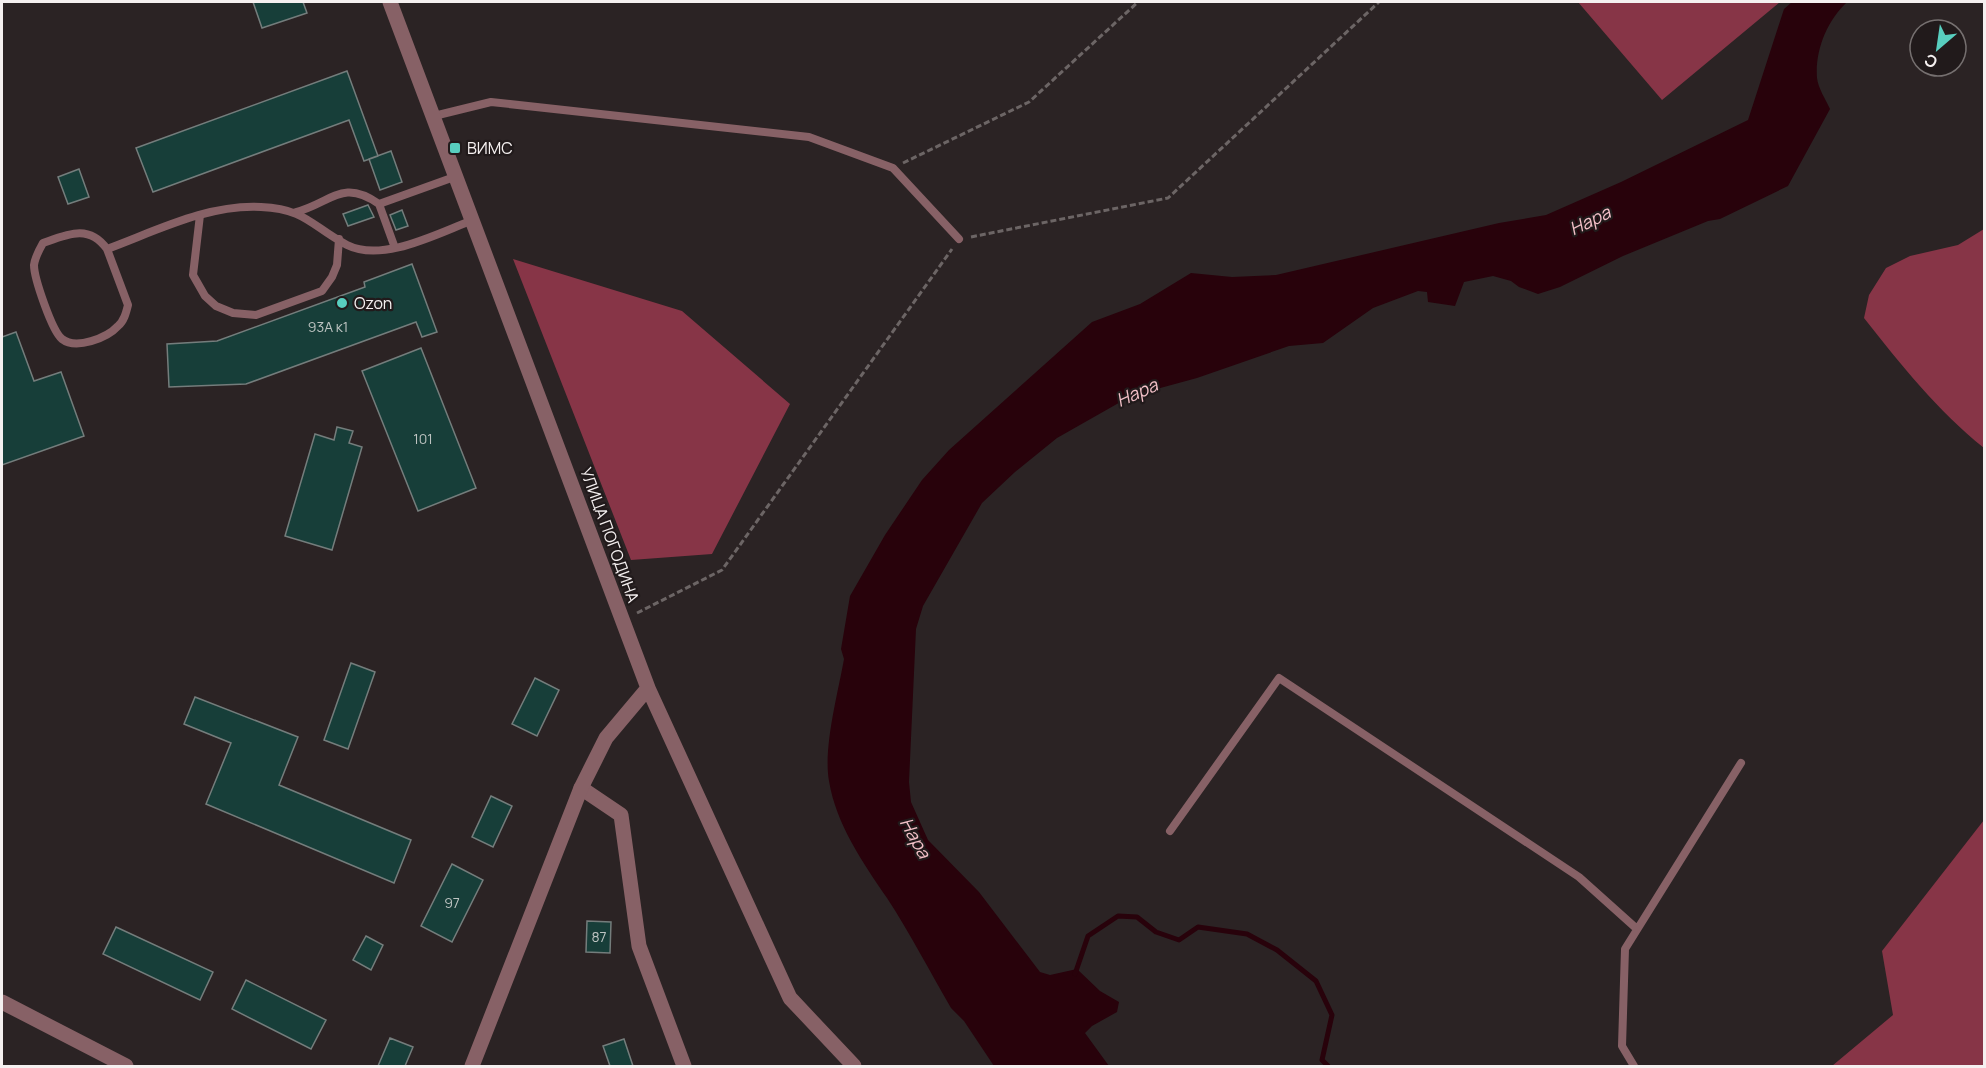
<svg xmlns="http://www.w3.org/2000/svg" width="1986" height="1068" font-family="Manrope,sans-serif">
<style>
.forest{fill:#873547}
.water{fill:#28020b}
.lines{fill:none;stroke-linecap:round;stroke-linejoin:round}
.stream{stroke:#28020b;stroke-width:5}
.building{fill:#173e39;stroke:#747d7c;stroke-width:1.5}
.path{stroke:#6c6565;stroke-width:3;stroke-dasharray:6 3;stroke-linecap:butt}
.service{stroke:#876166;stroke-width:8}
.minor{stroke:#876166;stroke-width:15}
.tertiary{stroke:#876166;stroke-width:15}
.poi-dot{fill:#58cebf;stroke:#211a1b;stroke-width:2}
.labels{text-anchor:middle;stroke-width:4.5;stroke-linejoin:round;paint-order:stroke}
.number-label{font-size:14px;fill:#bec4c2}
.poi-label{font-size:16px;fill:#f5f0f0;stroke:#211a1b;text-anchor:start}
.street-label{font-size:16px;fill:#f5f0f0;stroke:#211a1b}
.water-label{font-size:18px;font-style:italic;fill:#f3c1c8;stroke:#211a1b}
</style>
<rect width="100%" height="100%" fill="#2b2324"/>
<path class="forest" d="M1578,2H1780L1662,100Z
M1984,229V448C1938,411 1901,365 1864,318L1869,295L1886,268L1910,256L1958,245Z
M513,259L682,311L790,404L712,554L631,560Z
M1984,820V1066H1832L1893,1015L1882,951Z"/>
<path class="water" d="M1792,2H1847C1827,21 1815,50 1817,78C1818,88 1826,100 1830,109L1788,186L1720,219L1708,221L1623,256L1560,287L1538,294L1519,287L1511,281L1493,276L1464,282L1455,306L1428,302L1427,292L1418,291L1373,308L1323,343L1289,346L1197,378L1131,396L1057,438L1015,472L982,503L923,606L916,629L909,782L911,802L928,840L979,892L1040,972L1050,975L1077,969L1100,991L1119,1002L1117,1012L1092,1026L1085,1033L1109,1066H994L964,1021L951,1008C930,972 910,933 887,898C863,863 836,824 829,781C823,748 838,693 844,659L841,649L850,596L885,535L922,480L949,450L1092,322L1140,304L1191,273L1232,277L1276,275L1499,223L1546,215L1621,182L1748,120L1784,9Z"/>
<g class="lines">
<path class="stream" d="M1075,974L1088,936L1118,916L1137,917L1156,932L1179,940L1198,927L1247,934L1277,950L1316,981L1332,1015L1322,1060L1328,1066"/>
</g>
<path class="building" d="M253,2H303L307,13L262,28Z
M347,71L378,156L364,161L349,120L153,192L136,148Z
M391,151L402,182L380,190L369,159Z
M79,169L89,197L68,204L58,177Z
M368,205L374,217L348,226L343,214Z
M402,210L408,226L396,230L390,215Z
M412,264L437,332L422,337L416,322L246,384L169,387L167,344L217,341L365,287L364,282Z
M16,332L34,381L61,372L84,436L2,465V337Z
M421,348L476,488L418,511L362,371Z
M337,427L353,431L349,443L362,447L332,550L285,536L315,434L334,440Z
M351,663L375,672L348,749L324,740Z
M535,678L559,690L537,736L512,724Z
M195,697L298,737L279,785L411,840L394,883L206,804L231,743L184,724Z
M491,796L512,806L493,847L472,837Z
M452,864L483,880L452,942L421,926Z
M587,921L611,922L610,953L586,952Z
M116,927L213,972L200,1000L103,954Z
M366,936L383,945L371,970L353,960Z
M246,980L326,1020L311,1049L232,1009Z
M390,1038L413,1047L405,1066H378Z
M624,1039L633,1066H610L603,1046Z"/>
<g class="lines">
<path class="path" d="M903,163L1029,102L1138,2
M971,237L1168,198L1379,2
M637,613L722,570L952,249"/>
<path class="service" d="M434,116L491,102L809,137L893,168L959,239
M296,212C331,203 342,178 379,204
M200,215L193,275L205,296L216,306L233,313L256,315L322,291L332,277L337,265L339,239
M395,248L379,204L457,176
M107,249L128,305C126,313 124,321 118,326C107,338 76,350 62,339C52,331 34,278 34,265C35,257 39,250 43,243C68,234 89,224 107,249C156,231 208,204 261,207C306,209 311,226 347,245C383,263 438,233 473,220
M1170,831L1279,678L1579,877L1637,929
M1634,1066L1622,1046L1625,949L1741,763"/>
<path class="minor" d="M581,788L621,815L639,946L684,1066
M2,1002L126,1066"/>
<path class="tertiary" d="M390,2L648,688L606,738L581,788L472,1066
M648,688L790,998L854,1066"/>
</g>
<g class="poi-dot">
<rect x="449" y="142" width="12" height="12" rx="3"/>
<circle cx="342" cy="303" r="6"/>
</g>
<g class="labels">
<g class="number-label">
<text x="328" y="332">93А к1</text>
<text x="423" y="444">101</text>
<text x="452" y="908">97</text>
<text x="599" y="942">87</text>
</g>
<g class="poi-label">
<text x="467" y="154">ВИМС</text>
<text x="354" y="309">Ozon</text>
</g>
<g class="street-label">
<text transform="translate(610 535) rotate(70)" y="6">УЛИЦА ПОГОДИНА</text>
</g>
<g class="water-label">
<text transform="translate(1590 221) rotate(-26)" y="6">Нара</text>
<text transform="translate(1137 393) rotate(-24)" y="6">Нара</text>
<text transform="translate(915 838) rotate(61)" y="6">Нара</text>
</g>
</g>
<rect width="1986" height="1068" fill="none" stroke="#f5f0f0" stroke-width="6"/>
<g transform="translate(1938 48) rotate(209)"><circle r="28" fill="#211a1b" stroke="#767070" stroke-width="1.5"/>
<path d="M0-4.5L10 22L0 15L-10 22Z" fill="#58cebf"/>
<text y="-9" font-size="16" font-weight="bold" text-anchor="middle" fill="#f5f0f0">С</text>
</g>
</svg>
